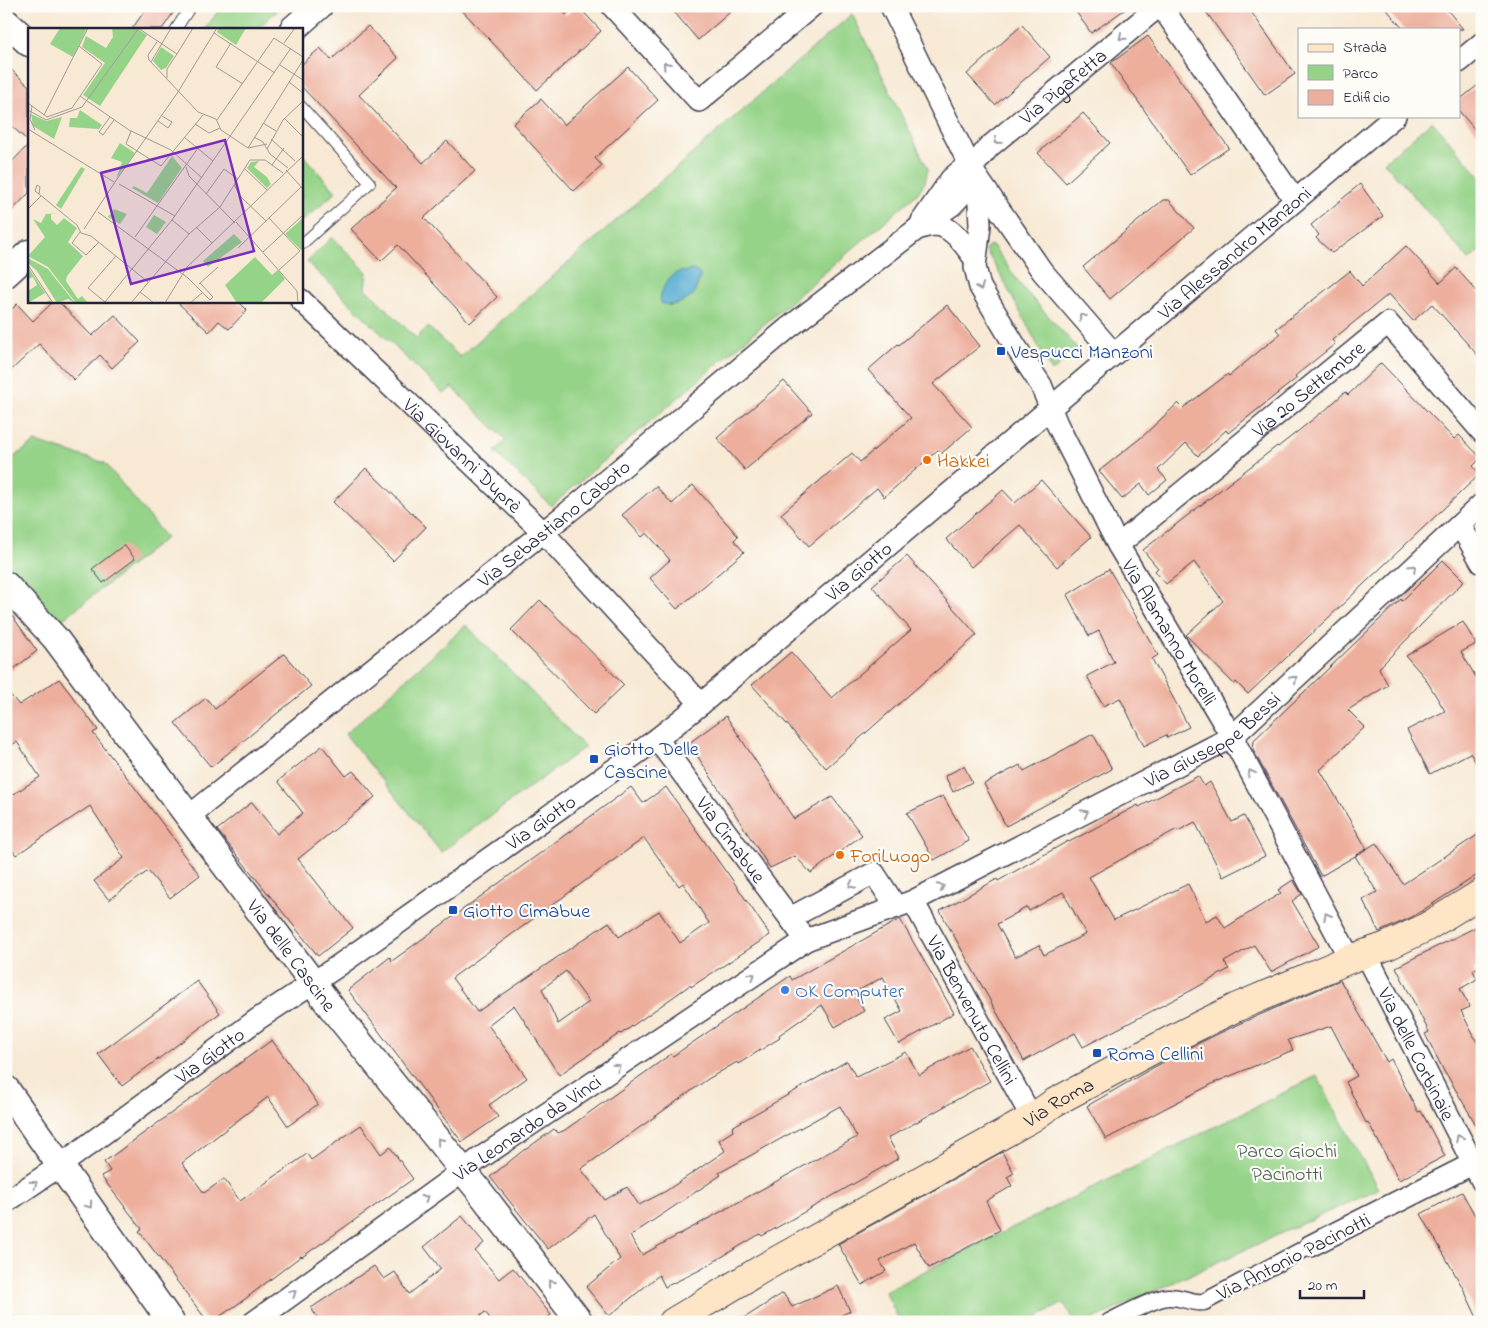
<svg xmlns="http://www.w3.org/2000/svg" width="1488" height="1328" font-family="'Indie Flower',sans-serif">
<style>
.green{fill:#95d388;stroke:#5c7a62;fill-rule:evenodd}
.water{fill:#52acd0;stroke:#3a6786}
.building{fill:#edae9c;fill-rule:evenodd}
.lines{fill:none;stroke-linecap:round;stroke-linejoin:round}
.service-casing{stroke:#424052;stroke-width:12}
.pedestrian-casing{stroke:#424052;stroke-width:19}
.minor-casing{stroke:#424052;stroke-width:24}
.tertiary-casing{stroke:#424052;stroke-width:29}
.secondary-casing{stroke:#424052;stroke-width:30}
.service{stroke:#fff;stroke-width:10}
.pedestrian{stroke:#fff;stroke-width:16}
.minor{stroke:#fff;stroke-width:21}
.tertiary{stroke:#fff;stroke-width:26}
.secondary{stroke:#fee5c5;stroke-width:28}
.oneway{stroke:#9c9ca7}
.transit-dot{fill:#1a4fb4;stroke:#fdfcf7;stroke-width:2}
.food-dot{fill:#e8710a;stroke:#fdfcf7;stroke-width:2}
.shop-dot{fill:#3f7fe0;stroke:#fdfcf7;stroke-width:2}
.labels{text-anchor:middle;stroke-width:4.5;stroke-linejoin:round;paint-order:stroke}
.street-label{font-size:20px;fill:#22223b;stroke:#fdfcf7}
.transit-label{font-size:20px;fill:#164399;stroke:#fdfcf7;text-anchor:start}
.food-label{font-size:20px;fill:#c56008;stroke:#fdfcf7;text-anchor:start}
.shop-label{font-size:20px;fill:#366cbe;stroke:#fdfcf7;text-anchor:start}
.park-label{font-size:20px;fill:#4a6056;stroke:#fdfcf7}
.inset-road{fill:none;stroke:#a29997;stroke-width:1}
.view{fill:#7b2cbf;fill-opacity:0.15;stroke:#7b2cbf;stroke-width:2.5}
.inset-edge{fill:none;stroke:#22223b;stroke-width:2.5}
</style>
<rect width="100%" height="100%" fill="#fdfcf7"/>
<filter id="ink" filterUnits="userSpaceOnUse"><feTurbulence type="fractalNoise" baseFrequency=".02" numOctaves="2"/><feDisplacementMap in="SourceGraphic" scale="10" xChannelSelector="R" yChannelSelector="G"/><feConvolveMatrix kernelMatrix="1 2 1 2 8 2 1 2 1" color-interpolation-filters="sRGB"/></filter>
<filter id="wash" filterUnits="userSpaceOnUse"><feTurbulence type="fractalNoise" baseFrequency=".0096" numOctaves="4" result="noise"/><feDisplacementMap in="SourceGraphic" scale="20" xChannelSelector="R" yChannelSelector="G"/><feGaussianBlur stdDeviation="1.12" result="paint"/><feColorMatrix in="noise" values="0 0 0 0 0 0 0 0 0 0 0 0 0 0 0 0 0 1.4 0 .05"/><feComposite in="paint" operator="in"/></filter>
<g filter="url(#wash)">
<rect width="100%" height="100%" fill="#f7e9d4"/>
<path class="green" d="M222,6H282L257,29H205Z
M852,14L928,169L925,182L917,194L551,506L495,452L506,440L452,387L444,394L307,262L332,237L367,272L365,288L416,338L428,327L460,357ZM692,270L700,279L696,289L679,303L669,306L660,296L662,293L682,272Z
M1432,121L1482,179V249L1469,260L1384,162Z
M301,153L336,192L301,222Z
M990,245L994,247L1022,287L1078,349L1052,372L1001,276L985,249Z
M35,442L105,463L166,538L58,623L6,573V463Z
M466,625L585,747L441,852L345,734Z
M1317,1076L1378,1189L1087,1322H1074L1064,1303L1026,1322H900L885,1291Z"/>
<path class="water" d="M692,270L698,272C702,277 700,277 698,282C696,286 696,290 694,294C688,302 669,308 661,303C658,295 667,277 676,273C681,271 687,272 692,270Z"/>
<g id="blocks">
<path class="building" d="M148,6H178L162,29H132Z
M458,6H558L566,15L576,6H578L601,31L537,90Z
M669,6H737L698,40Z
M1072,6H1130L1091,33Z
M1202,6H1247L1295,74L1265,95Z
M1384,6H1444L1463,29H1403Z
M1022,25L1050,57L995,105L967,74Z
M368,26L398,58L359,95L423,163L447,141L475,171L424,218L497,297L470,323L398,245L381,261L351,229L396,188L301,86V65L320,48L331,60Z
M1148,36L1229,148L1190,175L1111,63Z
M6,65L29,86V142L6,121Z
M628,67L658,100L595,158L602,166L574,191L513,124L541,99L564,125Z
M1482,82V138L1459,111V100Z
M1083,113L1110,143L1066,183L1038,153Z
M29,144V193L6,217V168Z
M1360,184L1383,216L1332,253L1316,238L1319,235L1311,225Z
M1163,200H1169L1194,228L1110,299L1083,267Z
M1406,246L1440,283L1456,268L1482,297V360L1432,304L1413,321L1389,294L1332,340L1335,344L1295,376L1297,378L1228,433L1226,430L1198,456L1186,443L1158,470L1167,480L1149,495L1141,484L1122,499L1099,471L1143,436L1178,403L1183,408L1228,374L1229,376L1280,334L1276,329L1350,271L1362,286Z
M54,301H58L92,336L115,315L140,342L112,368L100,355L74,380L39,344L6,375V315L17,304L33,321Z
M176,301H238L247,310L229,329L219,321L209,332Z
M947,305L980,346L933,384L972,427L941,454L938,450L884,497L877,488L809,546L781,514L852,453L860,462L911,418L868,370L898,344L899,345Z
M1381,363L1454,439L1459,435L1481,458L1473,466L1480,474L1248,694L1236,682L1234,684L1186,635L1223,601L1194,562L1166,584L1155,571L1158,568L1143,550L1277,446L1278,447L1321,413V414L1345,392L1348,395Z
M784,381L812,413L745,470L717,438Z
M366,468L426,527L393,561L333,502Z
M1041,480L1091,537L1057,567L1020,525L971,567L946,539L1003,490L1015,503Z
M693,485L738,536L734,540L744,552L677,609L650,578L670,560L647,533L642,537L622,515L656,486L672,504Z
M124,545L135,559L103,583L92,569Z
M907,556L977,635L826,768L752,685L791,652L832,698L911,630L872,586Z
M1443,560L1464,581L1379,668L1388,685L1348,710L1365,727L1320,770L1367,849L1321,876L1253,750L1254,740L1401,599L1402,601Z
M1109,569L1158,655L1152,659L1189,727L1167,738L1166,735L1144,746L1120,698L1103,706L1087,676L1114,662L1099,631L1089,636L1067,595Z
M540,600L624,685L594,714L511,630Z
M6,607L37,651L6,675Z
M1463,622L1476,644L1461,652L1482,687V772L1470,753L1430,774L1407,730L1445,711L1425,678L1406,656Z
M284,654L311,686L211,767L175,723L206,698L215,709Z
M59,679L98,730L93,733L181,848L179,849L200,875L170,898L148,871L109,900L94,881L124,858L90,806L16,855L6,841V799L40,777L17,742L6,748V690L19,705Z
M726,716L794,819L832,797L862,835L811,873L795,856L770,868L689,743Z
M1093,734L1112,769L1006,826L984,784L1020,765L1024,771Z
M322,746L346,776L353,771L375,797L298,859L353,928L318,956L217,830L252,802L277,834L303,813L278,781Z
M964,766L972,782L953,792L945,776Z
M1198,776L1204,786L1210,782L1232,822L1244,816L1265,856L1223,877L1195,822L1178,831L1177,829L1089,877L1114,920L1188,884L1206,921L1217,915L1225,928L1281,893L1278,890L1293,880L1302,894L1292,901L1319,946L1271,972L1254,945L1224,962L1229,969L1194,989L1083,1047L1075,1033L1024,1061L940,911L997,879L998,881L1068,841L1069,842L1138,805L1139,807ZM1063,892L1086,934L1044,955L1039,945L1015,957L997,924L1027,907L1029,911Z
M631,787L643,803L666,787L726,872H727L770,935L691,987L690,985L621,1034L620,1033L559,1075L514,1005L488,1025L527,1078L489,1105L498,1117L462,1142L348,990L390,957L392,961ZM644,838L679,886L683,883L709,923L680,943L659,911L619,937L609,922L477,1012L452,978ZM566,971L589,1002L558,1024L542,989Z
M943,796L969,841L934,860L907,813Z
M1482,832V872L1412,917L1379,932L1363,900L1377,892L1355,856L1376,843L1403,884Z
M900,919L954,1013L899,1044L885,1020L902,1011L883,977L854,993L864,1011L835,1027L822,1005L779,1035L780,1038L738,1064L737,1062L708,1079L581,1169L605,1200L627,1187L639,1205L666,1191L725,1151L719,1140L733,1131L732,1127L847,1061L856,1077L906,1052L919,1075L970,1046L990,1081L888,1138L899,1158L762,1236L760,1234L700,1270L665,1287L659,1275L609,1316L586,1287L620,1259L594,1214L548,1249L490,1177L525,1149V1150L554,1129L558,1133L565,1130L671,1054L673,1056L790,976L792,980ZM840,1106L857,1137L642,1255L630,1236L721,1175L719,1173Z
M1482,924V965L1473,970L1477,979L1460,989L1470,1007L1461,1011L1482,1052V1135L1447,1075H1446L1425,1034L1429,1032L1396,967Z
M1340,980L1387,1062L1391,1059L1418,1112L1421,1111L1445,1156L1399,1180L1368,1122L1366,1123L1346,1082L1357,1076L1331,1026L1288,1040L1293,1050L1216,1082L1106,1139L1087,1106L1151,1069L1191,1047L1241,1023Z
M197,981L220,1013L122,1086L98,1054Z
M272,1040L318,1104L288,1126L268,1097L182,1163L204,1193L224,1179L240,1201L307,1154L311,1160L361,1125L381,1154L390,1147L413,1179L302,1257L301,1256L245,1299L212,1322H208L139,1231L142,1229L101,1176L110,1171L104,1162Z
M1002,1152L1014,1173L1007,1177L1012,1186L986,1201L1000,1230L929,1268L914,1242L880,1261L886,1271L862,1285L838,1244Z
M1462,1192L1482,1228V1322H1479L1464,1290L1421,1214Z
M462,1216L484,1243L475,1251L499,1279L513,1268L551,1315L542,1322H493L485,1312L473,1322H320L311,1308L374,1266L384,1279L395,1272L409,1294L441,1269L424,1247Z
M838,1286L850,1311L828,1322H738L783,1293L792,1307Z"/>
</g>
</g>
<g filter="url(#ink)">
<use href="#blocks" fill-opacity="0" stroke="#424052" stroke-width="1"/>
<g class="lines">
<g class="service-casing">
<path id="service" d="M176,29L191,6
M301,106L370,183L301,245"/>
</g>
<g class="pedestrian-casing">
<path id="pedestrian" d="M1109,1322C1123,1315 1155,1298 1168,1297C1181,1296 1192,1304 1204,1302L1310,1246"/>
</g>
<g class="minor-casing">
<g id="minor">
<path d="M612,6L699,101L812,6"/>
<path d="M891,6L972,170L1042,271L1114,354"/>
<path d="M1161,6L1295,200"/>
<path d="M1459,62L1482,43"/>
<path id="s1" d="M972,171L979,203L980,225L975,267L980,287L1014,344L1041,385L1057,424L1118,545L1232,737L1350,959"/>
<path d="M922,221L951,179L959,172L972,170"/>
<path d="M917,229C923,227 930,225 937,225C953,227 966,247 975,259"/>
<path id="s2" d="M301,300L543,532L701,704"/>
<path d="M1460,525L1482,563"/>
<path id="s3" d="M1118,545L1388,323L1482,432"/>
<path id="s4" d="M657,739L806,940"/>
<path id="s5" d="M188,817L577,505L787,329L917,229L952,205L966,190L974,165L989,147L1159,6"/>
<path id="s6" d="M913,901L1032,1118"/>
<path d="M790,918L874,873L896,907"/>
<path id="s7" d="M1366,954L1482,1181"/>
<path id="s8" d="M6,1202L61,1165L258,1019L335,968L657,739L701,704L1395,116"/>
<path d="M1310,1246L1482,1159"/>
<path id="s9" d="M254,1322L479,1159L806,940L913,901L1232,737L1482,504"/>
</g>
</g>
<g class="tertiary-casing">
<g id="tertiary">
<path d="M6,22L29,43"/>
<path d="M293,29L319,6"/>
<path d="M6,274L29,253"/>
<path id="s10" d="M6,585L55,638L331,1007L477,1188L580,1322"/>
<path d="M6,1089L171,1322"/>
</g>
</g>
<g class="secondary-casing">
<g id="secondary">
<path id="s11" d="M673,1322L765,1267L1032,1118L1055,1102L1184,1033L1235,1008L1350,959L1387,946L1425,928L1482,893"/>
</g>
</g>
<use href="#service" class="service"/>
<use href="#pedestrian" class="pedestrian"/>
<use href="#minor" class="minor"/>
<use href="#tertiary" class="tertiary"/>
<use href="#secondary" class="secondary"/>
</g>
<defs><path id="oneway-chevron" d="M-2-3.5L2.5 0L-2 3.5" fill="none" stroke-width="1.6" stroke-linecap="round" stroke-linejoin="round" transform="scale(1.25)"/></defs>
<g class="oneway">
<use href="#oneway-chevron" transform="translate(1122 37) rotate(140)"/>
<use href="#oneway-chevron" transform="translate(666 65) rotate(-132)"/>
<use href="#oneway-chevron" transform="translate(997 141) rotate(140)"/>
<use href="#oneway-chevron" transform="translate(980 287) rotate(67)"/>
<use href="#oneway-chevron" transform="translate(1082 317) rotate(-131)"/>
<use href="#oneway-chevron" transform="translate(1413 568) rotate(-43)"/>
<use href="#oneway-chevron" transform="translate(1294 679) rotate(-43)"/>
<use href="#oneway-chevron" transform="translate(1251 773) rotate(-118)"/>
<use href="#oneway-chevron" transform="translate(1085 813) rotate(-27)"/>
<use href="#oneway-chevron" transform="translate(852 885) rotate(152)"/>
<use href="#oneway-chevron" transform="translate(941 887) rotate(-27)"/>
<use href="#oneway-chevron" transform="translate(1327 916) rotate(-118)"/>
<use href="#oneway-chevron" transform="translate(752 976) rotate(-34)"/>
<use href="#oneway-chevron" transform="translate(617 1067) rotate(-34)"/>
<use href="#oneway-chevron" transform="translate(1459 1138) rotate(-117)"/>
<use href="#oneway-chevron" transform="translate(440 1141) rotate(-129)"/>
<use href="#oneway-chevron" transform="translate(34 1184) rotate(-34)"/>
<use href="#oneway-chevron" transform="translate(425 1198) rotate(-36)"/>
<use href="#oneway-chevron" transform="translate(89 1205) rotate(55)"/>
<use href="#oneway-chevron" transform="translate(551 1283) rotate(-128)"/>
<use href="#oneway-chevron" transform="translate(293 1293) rotate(-36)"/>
</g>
</g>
<g class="transit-dot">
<rect x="996" y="346" width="10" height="10" rx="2.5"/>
<rect x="589" y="754" width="10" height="10" rx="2.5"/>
<rect x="448" y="905" width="10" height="10" rx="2.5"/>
<rect x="1092" y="1048" width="10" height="10" rx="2.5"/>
</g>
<g class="food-dot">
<circle cx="927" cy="460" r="5"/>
<circle cx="840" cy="855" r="5"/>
</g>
<circle class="shop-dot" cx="785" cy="990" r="5"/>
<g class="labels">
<g class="street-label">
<text dy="7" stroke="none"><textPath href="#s5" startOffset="1145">Via Pigafetta</textPath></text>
<text dy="7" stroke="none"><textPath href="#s8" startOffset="1554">Via Alessandro Manzoni</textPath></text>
<text dy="7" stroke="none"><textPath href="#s3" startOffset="246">Via 20 Settembre</textPath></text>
<text dy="7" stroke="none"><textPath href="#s2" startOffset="224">Via Giovanni Duprè</textPath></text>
<text dy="7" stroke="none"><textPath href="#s5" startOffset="469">Via Sebastiano Caboto</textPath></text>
<text dy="7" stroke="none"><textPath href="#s8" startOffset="1061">Via Giotto</textPath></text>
<text dy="7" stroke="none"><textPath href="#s1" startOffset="512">Via Alamanno Morelli</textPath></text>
<text dy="7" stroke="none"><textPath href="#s9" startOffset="1126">Via Giuseppe Bessi</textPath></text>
<text dy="7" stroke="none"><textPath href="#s8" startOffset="656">Via Giotto</textPath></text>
<text dy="7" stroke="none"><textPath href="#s4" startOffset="125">Via Cimabue</textPath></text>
<text dy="7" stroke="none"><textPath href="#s10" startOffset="468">Via delle Cascine</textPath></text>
<text dy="7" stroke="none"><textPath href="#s6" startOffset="124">Via Benvenuto Cellini</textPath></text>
<text dy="7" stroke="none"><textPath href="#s8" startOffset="251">Via Giotto</textPath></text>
<text dy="7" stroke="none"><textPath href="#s7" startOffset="112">Via delle Corbinaie</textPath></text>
<text dy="7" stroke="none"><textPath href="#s11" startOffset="444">Via Roma</textPath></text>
<text dy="7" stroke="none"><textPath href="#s9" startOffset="335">Via Leonardo da Vinci</textPath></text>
<text transform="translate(1293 1256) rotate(-27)" y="7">Via Antonio Pacinotti</text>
</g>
<g class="transit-label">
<text x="1011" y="358">Vespucci Manzoni</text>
<text x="604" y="755">Giotto Delle<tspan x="604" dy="23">Cascine</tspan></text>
<text x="463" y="917">Giotto Cimabue</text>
<text x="1107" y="1060">Roma Cellini</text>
</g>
<g class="food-label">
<text x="937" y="467">Hakkei</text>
<text x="850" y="862">ForiLuogo</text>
</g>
<g class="shop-label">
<text x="795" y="997">OK Computer</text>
</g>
<g class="park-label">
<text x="1287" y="1157">Parco Giochi<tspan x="1287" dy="23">Pacinotti</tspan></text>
</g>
</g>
<g transform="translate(28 28)">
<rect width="275" height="275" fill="#f7e9d4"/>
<path d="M32,0H59L45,29L22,16ZM84,0H108L119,7L72,78L55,67L77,35L54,19L58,8L78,20L85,9ZM191,0H218L208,17L189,4ZM133,19L146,28L138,40L133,42L125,33ZM52,82L74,97L71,101L41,99L42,90H49ZM3,86L18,93L34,89L26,111L5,98ZM92,115L107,125L88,151L94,134L83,130ZM144,128L154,140L130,175L104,160L106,158L119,165ZM231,133L226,139L239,149L243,156L239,160L219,140L223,134ZM53,139L57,141L33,181L28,177ZM86,181L99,186L92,196L80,189ZM31,185L23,186V191L29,197L36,190L49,200L40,214L55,228L39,248L38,253L50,271L54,268L60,275H48L20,239L0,228L17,209L5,191L13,195L18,186ZM126,187L138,194L129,206L118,199ZM275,190V221L273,222L257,206ZM206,206L214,214L180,239L175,233ZM227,229L244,247L250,242L257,251L233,275H209L197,257ZM0,230L20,241L47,275L40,271L29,275L9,243L0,235ZM0,239L24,275H17L22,272L17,265L0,275V263L9,257L5,249L0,251Z" fill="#95d388"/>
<path class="inset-road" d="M110,0L149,26L139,41V50M186,5L247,45M129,14L120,27L121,32L170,84L188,91L193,102L220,120M203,15L188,39L215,56M256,15L267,0M149,26L165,0M123,34L143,0M252,37L275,52M261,54L275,65M52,68L101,102L143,122L174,150M0,75L19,89L44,80L74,36L51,18M4,78L2,91L7,102M0,82L18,92L54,79L111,0M16,87L60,0M82,89L71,104L75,107L86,92M257,91L275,109M189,92L246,10L275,29M130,93L140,100L144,94L134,88M235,95L248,103M167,96L181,105L192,100M0,101L86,154M103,103L98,116L133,138L175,87M156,109L185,133M226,109L235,114L242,126L260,140M243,111L267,133M220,120L275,32M220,120L239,116M239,121L255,92L275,73M222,132H237L255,145M244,137L256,120M158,139L161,148L207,195M216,140L239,162M258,142L275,161M87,154L150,64L189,0M91,156L147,188M9,157L12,159L11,166L7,163ZM206,157L213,169L238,193M11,166L49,197L53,205L63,208L120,254M178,166L196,141L210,151M0,181L13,168M70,184L160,250L182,272L185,269L172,255M241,190L272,223L251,242M144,192L161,206M208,194L269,263L270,275M169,200L184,215M56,201L87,154M52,204L44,215L58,227L71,214M107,209L170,120M210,220L273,159M235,224L275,187M0,237L25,275M171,256L190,239M112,264L126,275M77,274L144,192L263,20M77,274L60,260L88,228M103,275L161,206L192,179L222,132M137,275L159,239L275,128M162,275L174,265"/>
<path class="view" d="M197,112L226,223L103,256L73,145Z"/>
<rect width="275" height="275" class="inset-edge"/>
</g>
<rect width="1488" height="1328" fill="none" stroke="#fdfcf7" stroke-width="25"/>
<rect x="1298" y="28" width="162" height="90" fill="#fdfcf7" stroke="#a5a5ac"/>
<rect x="1308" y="44" width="25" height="8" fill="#fee5c5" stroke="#a5a5ac"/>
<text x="1343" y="52" font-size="15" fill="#22223b">Strada</text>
<rect x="1308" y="65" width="25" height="15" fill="#95d388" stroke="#a5a5ac"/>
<text x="1343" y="78" font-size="15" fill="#22223b">Parco</text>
<rect x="1308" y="90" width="25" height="15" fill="#edae9c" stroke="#a5a5ac"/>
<text x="1343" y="102" font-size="15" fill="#22223b">Edificio</text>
<path d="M1300 1290v8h64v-8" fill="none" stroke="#22223b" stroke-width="2.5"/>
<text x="1308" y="1290" font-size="15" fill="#22223b" stroke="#fdfcf7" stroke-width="4" paint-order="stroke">20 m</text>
</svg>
